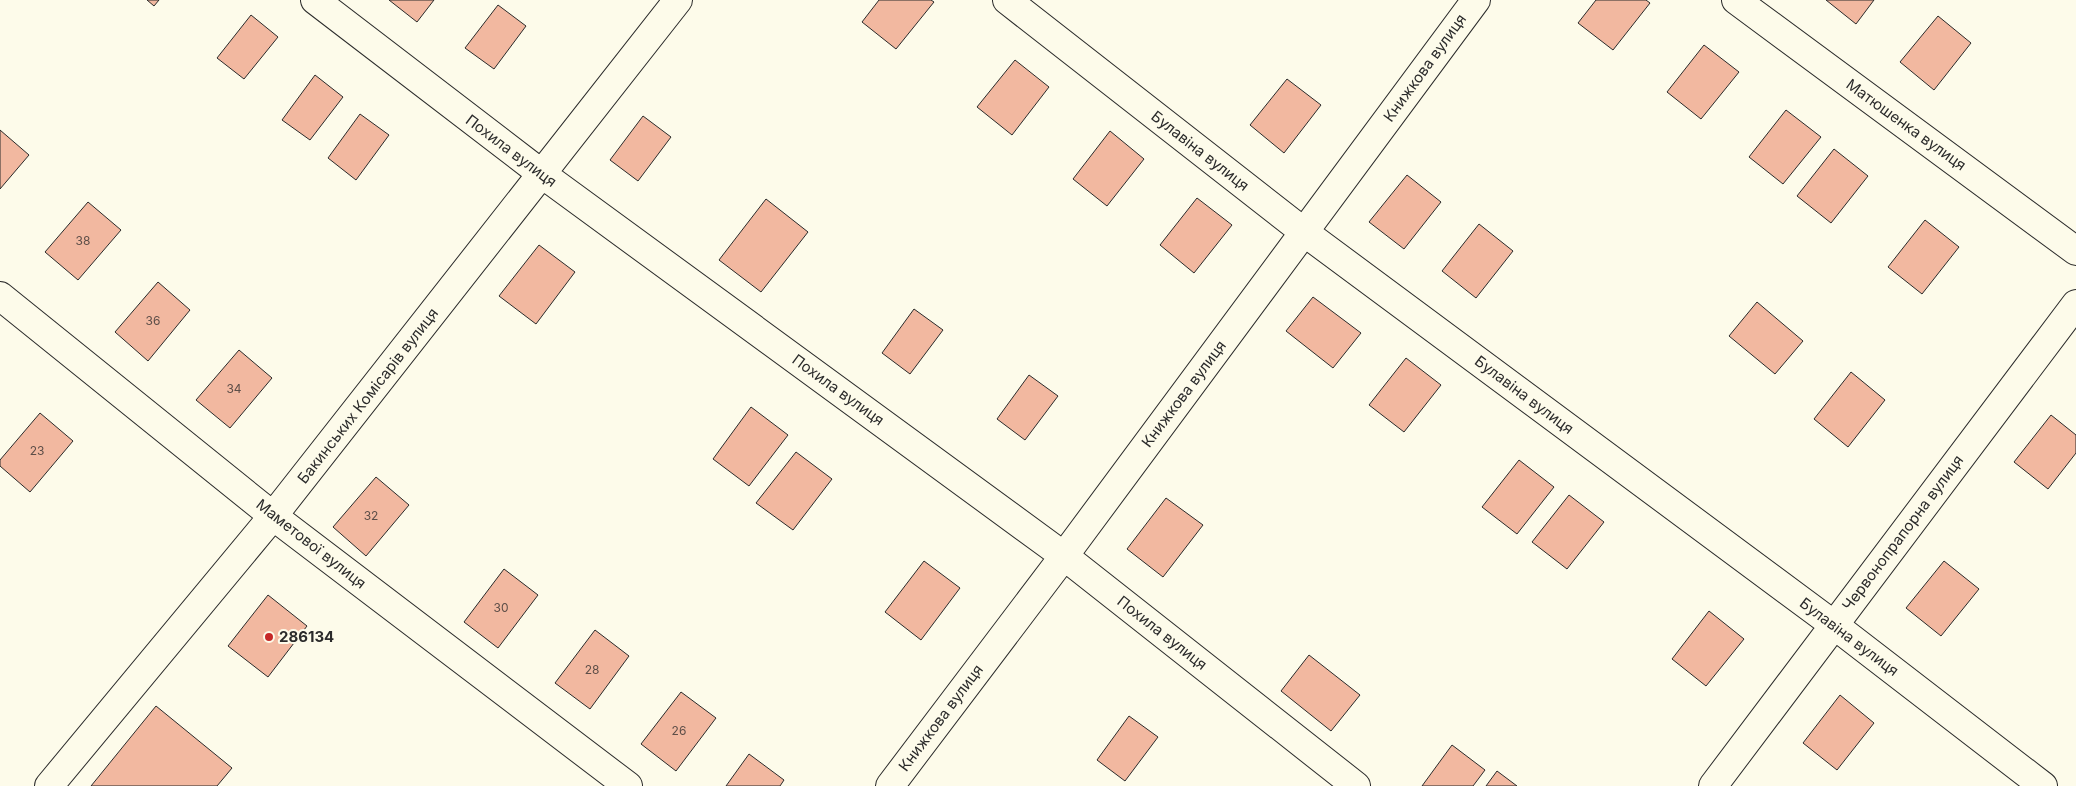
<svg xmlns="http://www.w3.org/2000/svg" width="2076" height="786" font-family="Inter,sans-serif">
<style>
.building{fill:#f2b8a0;stroke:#2b2b2b}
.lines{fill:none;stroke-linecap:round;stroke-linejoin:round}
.minor-casing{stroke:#2b2b2b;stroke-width:30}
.minor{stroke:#fdfbea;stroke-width:28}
.poi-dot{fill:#c62828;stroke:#fdfbea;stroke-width:2}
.labels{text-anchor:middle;stroke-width:4;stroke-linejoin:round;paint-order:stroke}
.number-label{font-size:12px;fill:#5d4e48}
.street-label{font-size:15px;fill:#2b2b2b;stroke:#fdfbea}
.poi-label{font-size:15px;font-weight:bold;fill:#2b2b2b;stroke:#fdfbea;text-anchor:start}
</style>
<rect width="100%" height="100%" fill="#fdfbea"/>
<path class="building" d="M147,0H159L154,6Z
M389,0H434L417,22Z
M879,0H931L934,2L896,49L862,22Z
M1596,0H1646L1650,3L1613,50L1578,23Z
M1826,0H1874L1856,24Z
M498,5L526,26L494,69L465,48Z
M251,15L278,37L244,79L217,58Z
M1938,16L1971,43L1934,90L1900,62Z
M1704,45L1739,72L1701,119L1667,92Z
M1015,60L1049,87L1012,135L977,107Z
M315,75L343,97L310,140L282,120Z
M1287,79L1321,105L1284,153L1250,125Z
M1786,110L1821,137L1783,184L1749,157Z
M360,114L389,135L356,180L328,158Z
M643,116L671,137L638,181L610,160Z
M0,130L29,155L0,189Z
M1110,131L1144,159L1107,206L1073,179Z
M1834,149L1868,176L1831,223L1797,196Z
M1407,175L1441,202L1404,249L1369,222Z
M1197,198L1232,225L1194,273L1160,245Z
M766,199L808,232L761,292L719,260Z
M88,202L121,230L78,280L45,252Z
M1925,220L1959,247L1922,294L1888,267Z
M1479,224L1513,251L1476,298L1442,271Z
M539,245L575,272L536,324L499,296Z
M158,282L190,310L148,361L115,332Z
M1313,297L1361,333L1333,368L1286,331Z
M1757,302L1803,341L1775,374L1729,336Z
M914,309L943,330L910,374L882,353Z
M239,350L272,378L230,428L196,400Z
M1406,358L1441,385L1404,432L1369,405Z
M1851,372L1885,400L1848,447L1814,419Z
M1029,375L1058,396L1025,440L997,419Z
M751,407L788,435L749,486L713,459Z
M40,413L73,441L30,492L0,466V460Z
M2051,415L2076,435V453L2048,489L2014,462Z
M796,452L832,479L793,530L756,503Z
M1519,460L1554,487L1517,534L1482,507Z
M376,477L409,505L366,556L333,527Z
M1569,495L1604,522L1567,569L1532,542Z
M1166,498L1203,525L1163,577L1127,549Z
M924,561L960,588L921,640L885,612Z
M1944,561L1979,589L1941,636L1906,608Z
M504,569L538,595L498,648L464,622Z
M268,595L307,626L268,677L228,646Z
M1709,611L1744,639L1706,686L1672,659Z
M595,630L629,656L590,709L555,683Z
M1309,655L1360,695L1331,731L1281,691Z
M681,692L716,718L676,771L641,744Z
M1840,695L1874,723L1837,770L1803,743Z
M156,706L232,768L217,786H91Z
M1129,716L1158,737L1125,781L1097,760Z
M1452,745L1485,770L1473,786H1422Z
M749,754L784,780L780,786H726Z
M1497,771L1517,786H1486Z"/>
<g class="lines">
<g class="minor-casing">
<path id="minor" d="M315,0L542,174L1064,556L1356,786
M1007,0L1304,232L1834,625L2043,786
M1736,0L2076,251
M0,296L273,516L628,786
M49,786L273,516L678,0
M890,786L1064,556L1476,0
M1713,786L2076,304"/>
</g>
<use href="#minor" class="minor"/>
</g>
<circle class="poi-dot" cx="269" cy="637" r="5"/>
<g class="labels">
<g class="number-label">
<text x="83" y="245">38</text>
<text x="153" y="325">36</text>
<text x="234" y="393">34</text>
<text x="37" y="455">23</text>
<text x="371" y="520">32</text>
<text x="501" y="612">30</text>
<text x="592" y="674">28</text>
<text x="679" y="735">26</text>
</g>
<g class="street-label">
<text transform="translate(1425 68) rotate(-54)" y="5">Книжкова вулиця</text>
<text transform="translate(1906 125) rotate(36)" y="5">Матюшенка вулиця</text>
<text transform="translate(511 151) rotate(37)" y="5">Похила вулиця</text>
<text transform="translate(1200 151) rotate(38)" y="5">Булавіна вулиця</text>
<text transform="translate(838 390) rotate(36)" y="5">Похила вулиця</text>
<text transform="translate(1184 394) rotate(-53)" y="5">Книжкова вулиця</text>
<text transform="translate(1524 395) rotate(37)" y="5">Булавіна вулиця</text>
<text transform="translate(368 396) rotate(-52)" y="5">Бакинських Комісарів вулиця</text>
<text transform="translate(1903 533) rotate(-53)" y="5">Червонопрапорна вулиця</text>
<text transform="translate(311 544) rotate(38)" y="5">Маметової вулиця</text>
<text transform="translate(1162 633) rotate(38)" y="5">Похила вулиця</text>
<text transform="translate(1849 637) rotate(37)" y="5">Булавіна вулиця</text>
<text transform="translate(941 718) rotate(-53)" y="5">Книжкова вулиця</text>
</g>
<g class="poi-label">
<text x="279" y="642">286134</text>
</g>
</g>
</svg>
